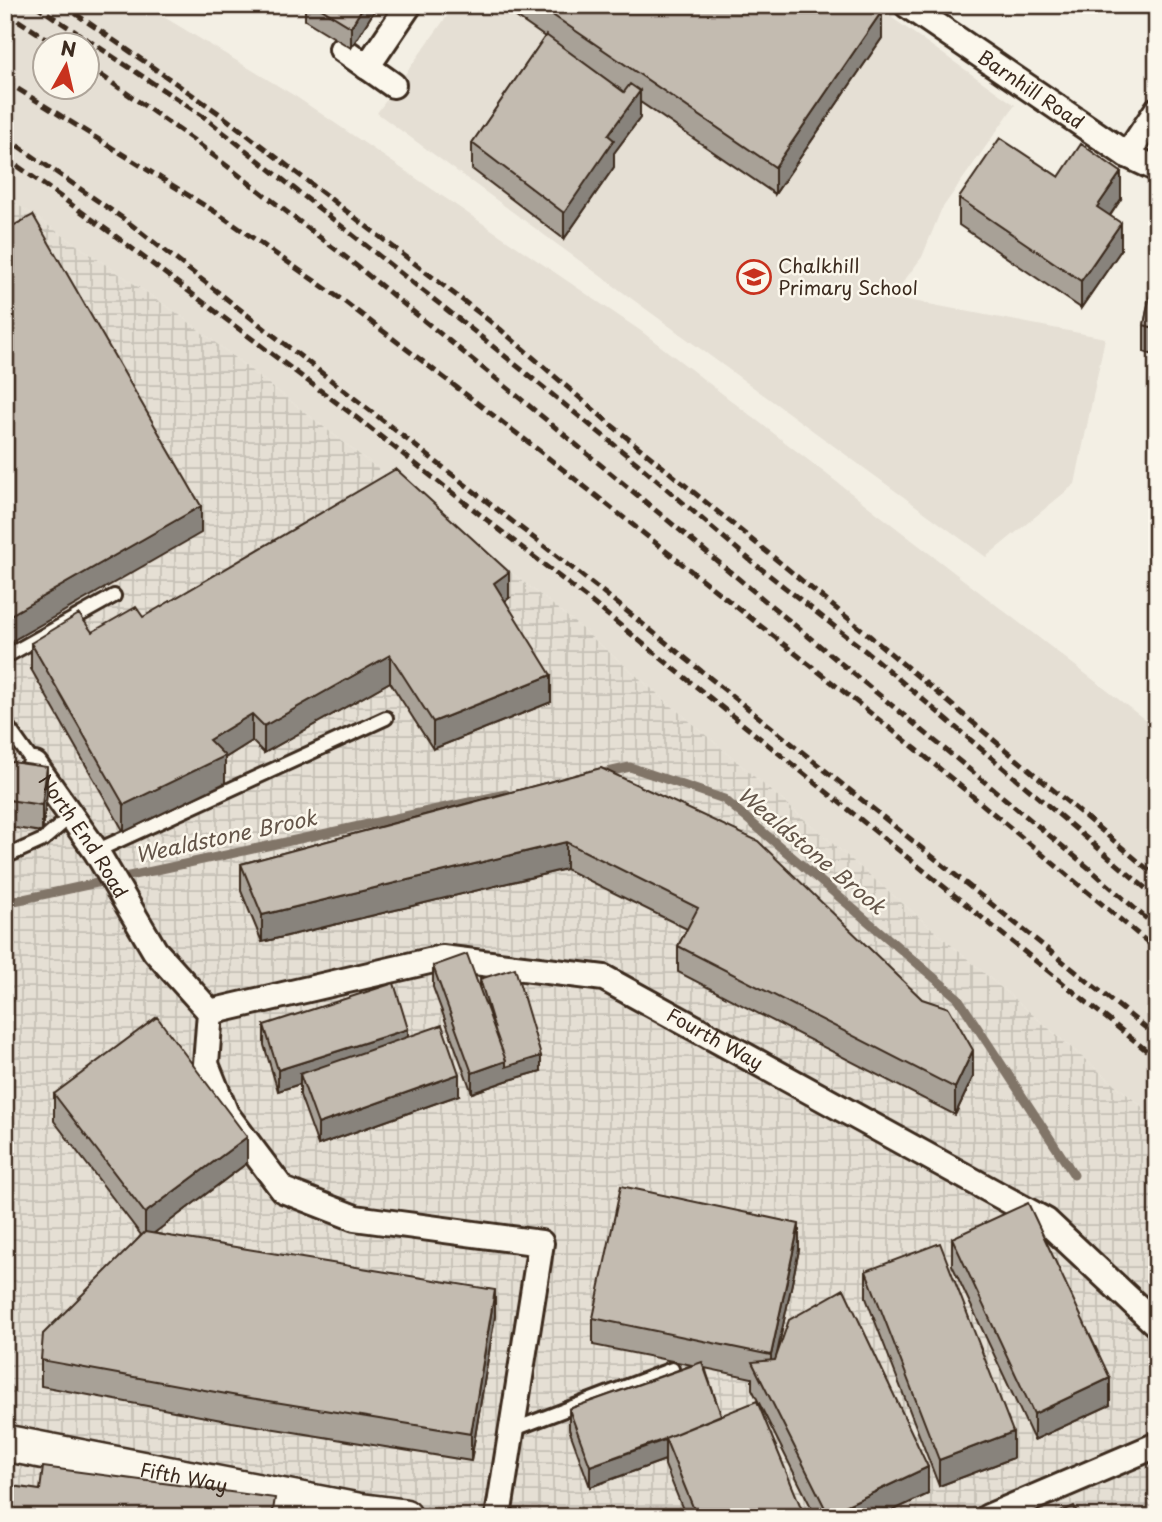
<svg xmlns="http://www.w3.org/2000/svg" width="1162" height="1522" font-family="'Playpen Sans',sans-serif">
<style>
.built{fill:#e5dfd4;fill-rule:evenodd}
.industrial{fill:url(#industrial-grid)}
.lines{fill:none;stroke-linecap:round;stroke-linejoin:round}
.stream{stroke:#817468;stroke-width:9}
.service-casing{stroke:#3b2a1e;stroke-width:18}
.minor-casing{stroke:#3b2a1e;stroke-width:30}
.secondary-casing{stroke:#3b2a1e;stroke-width:40}
.service{stroke:#fbf7ec;stroke-width:12}
.minor{stroke:#fbf7ec;stroke-width:24}
.secondary{stroke:#fbf7ec;stroke-width:35}
.rail{stroke:#3b2a1e;stroke-width:5;stroke-dasharray:10 5;stroke-linecap:butt}
.wall{fill:#a8a197;stroke:#3b2a1e;stroke-width:2}
.shaded-wall{fill:#88837b;stroke:#3b2a1e;stroke-width:2}
.building{fill:#c3bbb0;stroke:#3b2a1e;stroke-width:2}
.labels{text-anchor:middle;stroke-width:5;stroke-linejoin:round;paint-order:stroke}
.street-label{font-size:19px;fill:#3b2a1e;stroke:#fbf7ec}
.poi-label{font-size:19px;fill:#3b2a1e;stroke:#fbf7ec;text-anchor:start}
.water-label{font-size:21px;font-style:italic;fill:#645549;stroke:#fbf7ec}
</style>
<defs>
<pattern id="industrial-grid" width="8" height="8" patternUnits="userSpaceOnUse" patternTransform="scale(1.75)"><rect width="8" height="8" fill="#e5dfd4"/><path d="M0 4h8M4 0v8" fill="none" stroke="#c5c0b6"/></pattern>
</defs>
<rect width="100%" height="100%" fill="#f3efe4"/>
<filter id="ink" filterUnits="userSpaceOnUse"><feTurbulence type="fractalNoise" baseFrequency=".0143" numOctaves="2"/><feDisplacementMap in="SourceGraphic" scale="14" xChannelSelector="R" yChannelSelector="G"/><feConvolveMatrix kernelMatrix="1 2 1 2 8 2 1 2 1" color-interpolation-filters="sRGB"/></filter>
<g filter="url(#ink)">
<path class="built" d="M5,5H144L295,96L641,331L1157,729V1119L1102,1074L562,612L181,316L5,196ZM46,46H88V88H46Z
M455,5H874L1015,105L941,210L922,257L892,297L1105,338L1075,484L986,557L377,113Z"/>
<path class="industrial" d="M5,196L181,316L562,612L1102,1074L1157,1119V1517H5Z"/>
<g class="lines">
<path class="stream" d="M599,774L630,767L724,799L958,998L1074,1175
M5,903L506,794"/>
<g class="service-casing">
<path id="service" d="M5,657L114,596
M5,723L35,765
M96,851L386,718
M5,857L43,840L71,816
M512,1430L672,1369"/>
</g>
<g class="minor-casing">
<g id="minor">
<path id="s1" d="M907,5L1127,155L1157,169"/>
<path d="M342,49L393,85"/>
<path d="M367,67L409,5"/>
<path d="M1127,155L1157,110"/>
<path id="s2" d="M35,765L96,851L155,951L210,1012L206,1064L226,1114L283,1190L355,1218L541,1243L498,1517"/>
<path id="s3" d="M210,1012L442,958L604,978L1046,1221L1157,1325"/>
<path d="M988,1517L1157,1445"/>
</g>
</g>
<g class="secondary-casing">
<g id="secondary">
<path id="s4" d="M5,1443L357,1511L404,1517"/>
</g>
</g>
<use href="#service" class="service"/>
<use href="#minor" class="minor"/>
<use href="#secondary" class="secondary"/>
<path class="rail" d="M35,5L204,117L485,340L638,464L750,560L868,653L1157,898
M63,5L220,114L500,329L609,423L871,637L1157,877
M5,12L58,46
M88,66L192,139L348,259L510,390L1090,869L1157,928
M5,81L220,215L345,302L532,445L916,749L1157,950
M5,137L124,219L598,588L1157,1037
M5,157L114,235L357,418L589,600L1157,1059"/>
</g>
<path class="wall" d="M305,5H378L351,48L305,20Z
M499,5H873L882,38L775,194L640,102V118L614,153V167L564,239L472,169V143L545,37Z
M1059,177L1121,199L1110,216L1121,250L1081,308L959,225V198Z
M1157,259V356L1144,352V325Z
M509,598L505,601L551,702L433,749L390,682L264,753L252,741L225,758V783L124,832L31,669V643L92,632L143,617Z
M5,761L47,794L42,832L8,827Z
M601,768L973,1077L955,1115L678,972V946L687,929L566,869L262,942L241,891V864Z
M433,966L480,989V979L541,1071L506,1081L472,1093L433,987Z
M264,1025L408,1036L459,1095L318,1145L300,1095V1084L278,1091L264,1045Z
M54,1094L247,1163L154,1233L495,1316L471,1461L232,1422L41,1386V1360L141,1235L54,1121Z
M952,1238L1110,1405L1034,1440L952,1265Z
M799,1250L776,1357L928,1494L879,1517H816L752,1389V1378L705,1368L721,1415L805,1517H686L665,1465V1460L590,1487L569,1429V1409L692,1365L593,1345V1318Z
M866,1271L1013,1458L939,1486L866,1298Z"/>
<path class="shaded-wall" d="M364,5H378L351,48V27Z
M882,11V38L775,194V167Z
M640,91V118L614,153V167L564,239V213L608,135Z
M1121,172V199L1097,234V207Z
M1121,223V250L1081,308V281Z
M201,506V533L5,645V618Z
M509,572V598L494,610V583Z
M390,655V682L264,753V726Z
M551,675V702L433,749V722Z
M252,714V741L225,758V783L124,832V805L209,740Z
M47,767V794L42,832V805Z
M8,800V827L5,847V821Z
M566,842V869L262,942V915Z
M408,1029V1050L300,1074V1084L278,1091V1070Z
M973,1050V1077L955,1115V1088Z
M541,1056V1071L506,1081L472,1093V1073L506,1061Z
M459,1074V1095L318,1145V1124Z
M247,1137V1163L145,1240V1213Z
M799,1224V1250L771,1382V1355Z
M495,1290V1316L471,1461V1434Z
M1110,1378V1405L1034,1440V1414Z
M1013,1432V1458L939,1486V1460Z
M665,1440V1460L590,1487V1466Z
M928,1467V1494L879,1517H828V1514Z"/>
<path class="building" d="M315,5H364L351,27Z
M538,5H873L882,11L775,167Z
M546,35L624,92L630,84L640,91L608,135L614,140L564,213L472,143Z
M1000,138L1059,177L1081,144L1121,172L1097,207L1121,223L1081,281L959,198Z
M33,215L201,506L5,618V230Z
M1157,259V329L1144,325Z
M396,469L509,572L494,583L551,675L433,722L390,655L264,726L252,714L209,740L225,756L124,805L31,643L79,614L92,632L136,607L143,617Z
M5,761L47,767L42,805L8,800L5,821Z
M601,768L758,841L922,999L949,1008L973,1050L955,1088L678,946L698,908L566,842L262,915L241,864Z
M467,954L506,1061L472,1073L433,966Z
M515,968L541,1056L506,1067V1061L496,1033L480,979Z
M394,983L408,1029L278,1070L264,1025Z
M157,1017L247,1137L145,1213L54,1094Z
M442,1025L459,1074L318,1124L300,1074Z
M621,1186L799,1224L771,1355L593,1318Z
M1028,1203L1110,1378L1034,1414L952,1238Z
M145,1232L495,1290L471,1434L232,1395L41,1360L43,1334Z
M940,1243L1013,1432L939,1460L866,1271Z
M844,1289L928,1467L828,1514L752,1362L775,1360L789,1320Z
M702,1362L721,1415L665,1438V1439L590,1466L569,1409Z
M757,1401L805,1517H697L665,1438Z
M43,1467L275,1498L272,1517H5V1485L40,1490Z
M1074,1506L1079,1517H1049Z"/>
</g>
<defs>
<g id="school-ring" transform="scale(1.75)"><circle r="9.5" fill="#fbf7ec" stroke="#c8321e" stroke-width="1.5"/><path d="M0-5L7-2L0 1L-7-2ZM-4 1L0 2.5L4 1V4Q0 6-4 4Z" fill="#c8321e"/></g>
</defs>
<g fill-rule="evenodd">
<use href="#school-ring" x="754" y="277"/>
</g>
<g class="labels">
<g class="street-label">
<text dy="7" stroke="none"><textPath href="#s1" startOffset="150">Barnhill Road</textPath></text>
<text dy="7" stroke="none"><textPath href="#s2" startOffset="86">North End Road</textPath></text>
<text dy="7" stroke="none"><textPath href="#s3" startOffset="528">Fourth Way</textPath></text>
<text dy="7" stroke="none"><textPath href="#s4" startOffset="182">Fifth Way</textPath></text>
</g>
<g class="poi-label">
<text x="778" y="273">Chalkhill<tspan x="778" dy="22">Primary School</tspan></text>
</g>
<g class="water-label">
<text transform="translate(226 837) rotate(-12)" y="7">Wealdstone Brook</text>
<text transform="translate(811 851) rotate(40)" y="7">Wealdstone Brook</text>
</g>
</g>
<rect width="1162" height="1522" fill="none" stroke="#fbf7ec" stroke-width="28"/>
<rect x="14" y="14" width="1134" height="1494" fill="none" stroke="#3b2a1e" stroke-width="2.5" filter="url(#ink)"/>
<g transform="translate(66 66) rotate(8)"><circle r="33" fill="#fbf7ec" stroke="#aea59a" stroke-width="2"/>
<path d="M0-5L12 26L0 18L-12 26Z" fill="#c8321e"/>
<text y="-10" font-size="19" font-weight="bold" text-anchor="middle" fill="#3b2a1e">N</text>
</g>
</svg>
